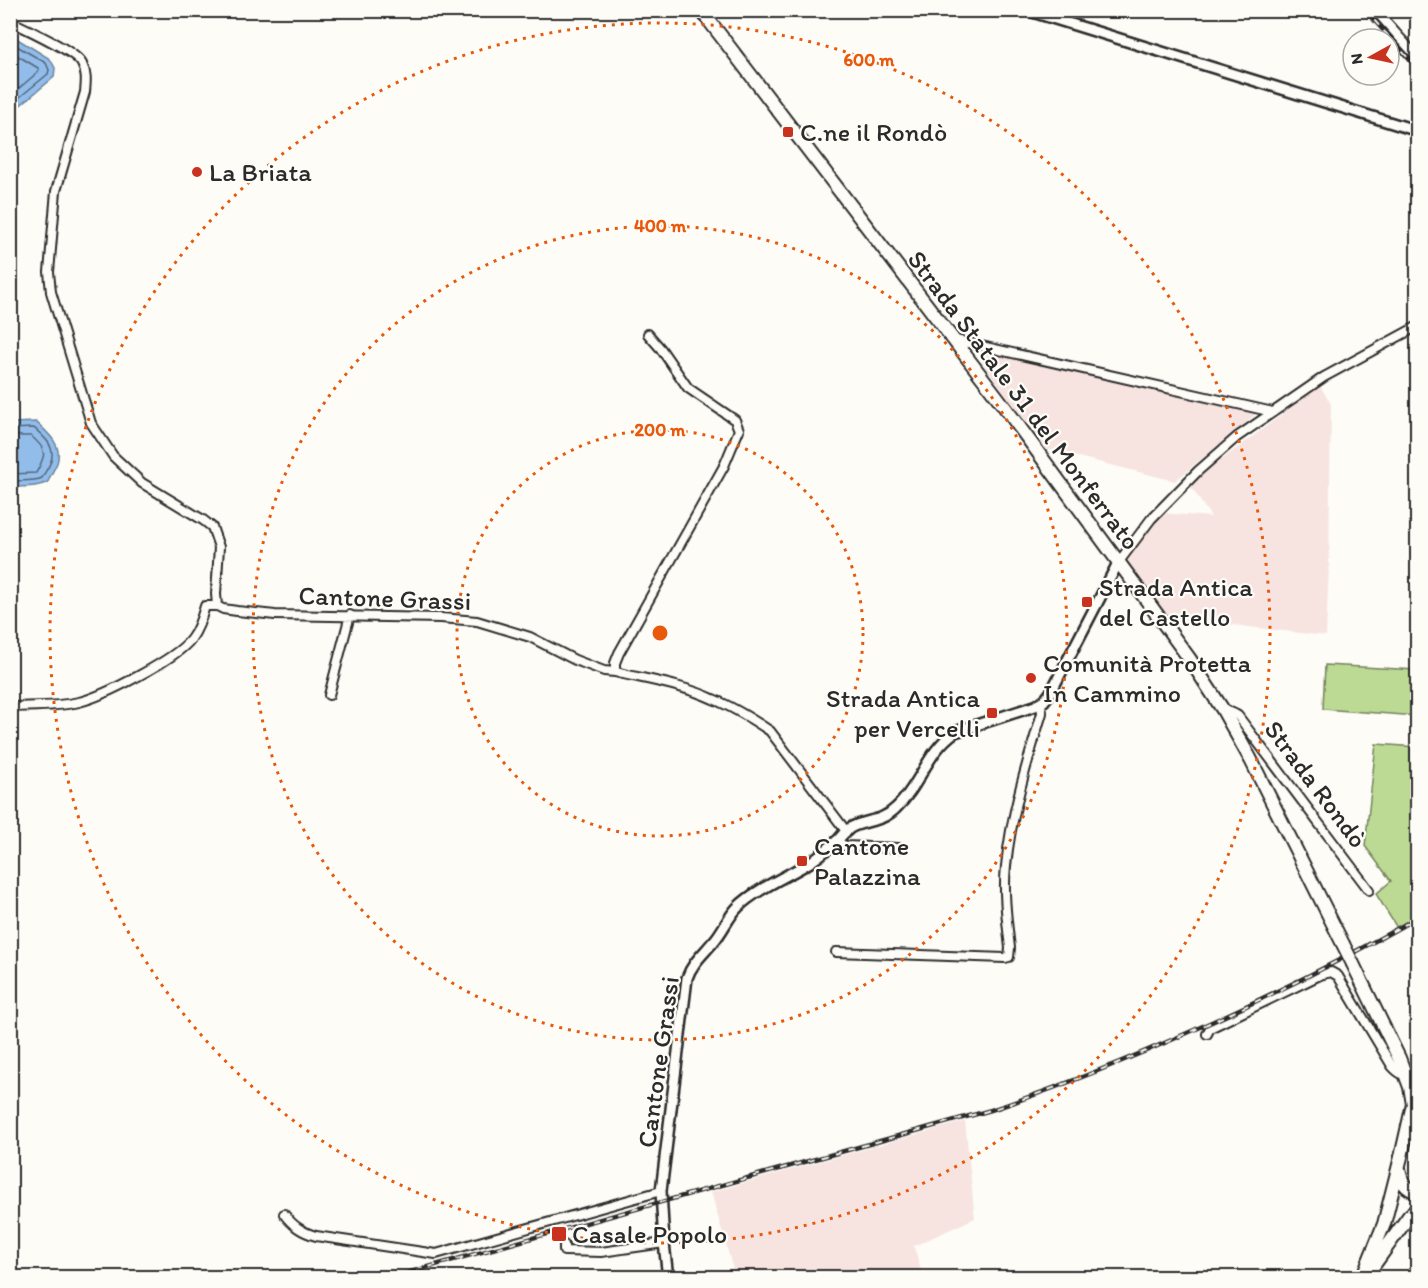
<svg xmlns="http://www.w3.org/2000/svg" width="1428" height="1288" font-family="Itim,sans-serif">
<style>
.built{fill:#f7e4e0}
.green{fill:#bcda93;stroke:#74825f;stroke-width:1.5}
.water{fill:#92bdeb;stroke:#69839e;stroke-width:1.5}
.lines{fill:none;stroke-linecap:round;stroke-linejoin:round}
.shore{stroke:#546578;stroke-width:1.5}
.minor-casing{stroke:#2b2b2b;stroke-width:12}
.tertiary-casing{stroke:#2b2b2b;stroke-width:14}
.primary-casing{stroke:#2b2b2b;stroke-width:16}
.minor{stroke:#fdfcf7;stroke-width:8}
.tertiary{stroke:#fdfcf7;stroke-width:9}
.primary{stroke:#fdfcf7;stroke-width:12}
.rail-casing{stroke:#2b2b2b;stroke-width:4.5}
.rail{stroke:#fdfcf7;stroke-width:2;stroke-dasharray:7;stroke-linecap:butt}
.primary-bridge-casing{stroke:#2b2b2b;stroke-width:16;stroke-linecap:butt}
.primary-bridge{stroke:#fdfcf7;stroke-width:12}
.ring{fill:none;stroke:#e8590c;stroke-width:3;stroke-dasharray:3 6}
.poi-dot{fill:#c8321e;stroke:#fdfcf7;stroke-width:2}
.labels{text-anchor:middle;stroke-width:4.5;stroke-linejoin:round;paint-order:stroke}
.poi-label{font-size:26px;fill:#2b2b2b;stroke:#fdfcf7;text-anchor:start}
.street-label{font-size:26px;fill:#2b2b2b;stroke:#fdfcf7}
.centre{fill:#e8590c;stroke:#fdfcf7;stroke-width:3}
.ring-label{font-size:18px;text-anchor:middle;font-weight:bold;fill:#e8590c;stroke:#fdfcf7;stroke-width:4.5;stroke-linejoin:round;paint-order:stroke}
</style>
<rect width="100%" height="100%" fill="#fdfcf7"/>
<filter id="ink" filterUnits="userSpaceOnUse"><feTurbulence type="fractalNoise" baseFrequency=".0167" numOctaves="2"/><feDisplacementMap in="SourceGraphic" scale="12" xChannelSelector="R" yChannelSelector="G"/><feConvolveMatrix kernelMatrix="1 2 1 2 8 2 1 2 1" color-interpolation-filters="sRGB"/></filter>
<g filter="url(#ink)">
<path class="built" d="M985,352L1256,414L1175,481L1046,449L982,362Z
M1320,386L1331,404L1329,566L1326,636L1166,617L1126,560L1162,513L1211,517L1189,484Z
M965,1121L975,1218L914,1246L923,1277H737L732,1266L711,1192Z"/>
<path class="green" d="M1325,665L1417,670V716L1323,709Z
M1376,744L1417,747V914L1397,928L1376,894L1391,881L1365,846Z"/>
<path class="water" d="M11,35L50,59L55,68L54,77L11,113Z
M36,422C48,433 63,445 57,463C54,470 50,475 48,482C36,488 24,486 11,487V423Z"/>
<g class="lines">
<path class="shore" d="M10,42L46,63L49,70L48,74L10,105
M10,51L38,68L39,70L38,72L10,96
M10,429L34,428C44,437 56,446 51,461C49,467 45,472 42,478C33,482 21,480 10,481
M10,436H31C48,450 46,455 36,473L10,474"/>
<g class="minor-casing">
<path id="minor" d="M1375,10L1418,58
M10,21C26,29 76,51 82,64C87,74 86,82 85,92L56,191L49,272L51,292L91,423L113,456L142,483L203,520L212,527L219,547L216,594L217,606
M955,340L1273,412
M1118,563L1151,519L1198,471L1237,437L1324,377L1418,326
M615,672V663L619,653L724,466L739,430L735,420L688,388L661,349L648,334
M329,695L350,615
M10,707C33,706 57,707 79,702C104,696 176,659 191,639C198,630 202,617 205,606H217L223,609L237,611L275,615L441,618L477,621L530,637L575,660L604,671L615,672C648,680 683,685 713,699C733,707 752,719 770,731L846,831
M1223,710L1233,713L1238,716L1369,890
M836,841L845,846L899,848
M836,952L1005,958L1009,957L1010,948C1007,921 1003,893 1006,866C1011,814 1027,763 1042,713L1041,703
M1207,1034L1210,1028L1320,975L1331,972L1338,976L1392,1066C1400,1075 1405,1076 1416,1077
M284,1214C293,1226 302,1232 316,1236L436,1254L661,1191
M564,1245V1251L601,1252L664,1243"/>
</g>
<g class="tertiary-casing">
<path id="tertiary" d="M1026,10L1418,131
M668,1278L664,1243L661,1191L687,978C692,963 704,953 714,941C723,931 728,917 738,907C756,889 790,875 812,861C820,855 829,848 837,841C841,836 845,832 850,828C866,819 881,823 896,808C920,786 927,751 955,732L1035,706L1044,701L1051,692L1118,563"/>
</g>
<g class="primary-casing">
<path id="primary" d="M701,10L998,398L1189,658L1223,710L1251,760L1343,944
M1353,964L1399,1058L1410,1087L1413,1104
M1399,1169C1401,1181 1405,1189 1418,1192
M1371,1269L1409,1216L1418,1208
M1362,1278L1384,1224L1401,1157L1413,1104L1418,1097"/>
</g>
<use href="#minor" class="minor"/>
<use href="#tertiary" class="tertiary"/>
<use href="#primary" class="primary"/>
<g class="rail-casing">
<path id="rail" d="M1365,10L1418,69
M389,1278L991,1110C1060,1087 1127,1060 1194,1030C1270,996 1345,959 1418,917"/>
</g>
<use href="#rail" class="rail"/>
<g class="primary-bridge-casing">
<path id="primary-bridge" d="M1343,944L1353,964"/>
</g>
<use href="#primary-bridge" class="primary-bridge"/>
</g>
</g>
<g class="ring">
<circle cx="660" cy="633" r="203"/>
<circle cx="660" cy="633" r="407"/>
<circle cx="660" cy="633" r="610"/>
</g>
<g class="poi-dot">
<rect x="782" y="126" width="12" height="12" rx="3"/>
<circle cx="197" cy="172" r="6"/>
<rect x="1081" y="596" width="12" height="12" rx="3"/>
<circle cx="1031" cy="678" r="6"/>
<rect x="986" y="707" width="12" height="12" rx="3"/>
<rect x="796" y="855" width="12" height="12" rx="3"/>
<rect x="551" y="1226" width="16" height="16" rx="3"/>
</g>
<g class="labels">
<g class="poi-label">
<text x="800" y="141">C.ne il Rondò</text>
<text x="209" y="181">La Briata</text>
<text x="1099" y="596">Strada Antica<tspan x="1099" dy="30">del Castello</tspan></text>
<text x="1043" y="672">Comunità Protetta<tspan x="1043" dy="30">In Cammino</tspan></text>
<text x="980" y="707" text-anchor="end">Strada Antica<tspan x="980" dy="30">per Vercelli</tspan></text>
<text x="814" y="855">Cantone<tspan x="814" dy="30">Palazzina</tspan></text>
<text x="572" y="1243">Casale Popolo</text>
</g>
<g class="street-label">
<text transform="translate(1024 400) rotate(53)" y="9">Strada Statale 31 del Monferrato</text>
<text transform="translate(385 598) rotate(2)" y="9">Cantone Grassi</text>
<text transform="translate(1316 784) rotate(53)" y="9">Strada Rondò</text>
<text transform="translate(658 1062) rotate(-82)" y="9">Cantone Grassi</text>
</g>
</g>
<circle cx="660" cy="633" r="9" class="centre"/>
<g class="ring-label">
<text x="869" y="66">600 m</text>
<text x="660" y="232">400 m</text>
<text x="660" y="436">200 m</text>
</g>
<rect width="1428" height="1288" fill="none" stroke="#fdfcf7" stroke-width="36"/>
<rect x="18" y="18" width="1392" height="1252" fill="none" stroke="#2b2b2b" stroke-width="2" filter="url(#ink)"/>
<g transform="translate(1371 57) rotate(262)"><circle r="28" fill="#fdfcf7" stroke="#a9a8a5" stroke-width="1.5"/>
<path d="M0-4.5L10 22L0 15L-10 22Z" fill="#c8321e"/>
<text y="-9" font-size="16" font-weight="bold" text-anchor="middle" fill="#2b2b2b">N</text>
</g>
</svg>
